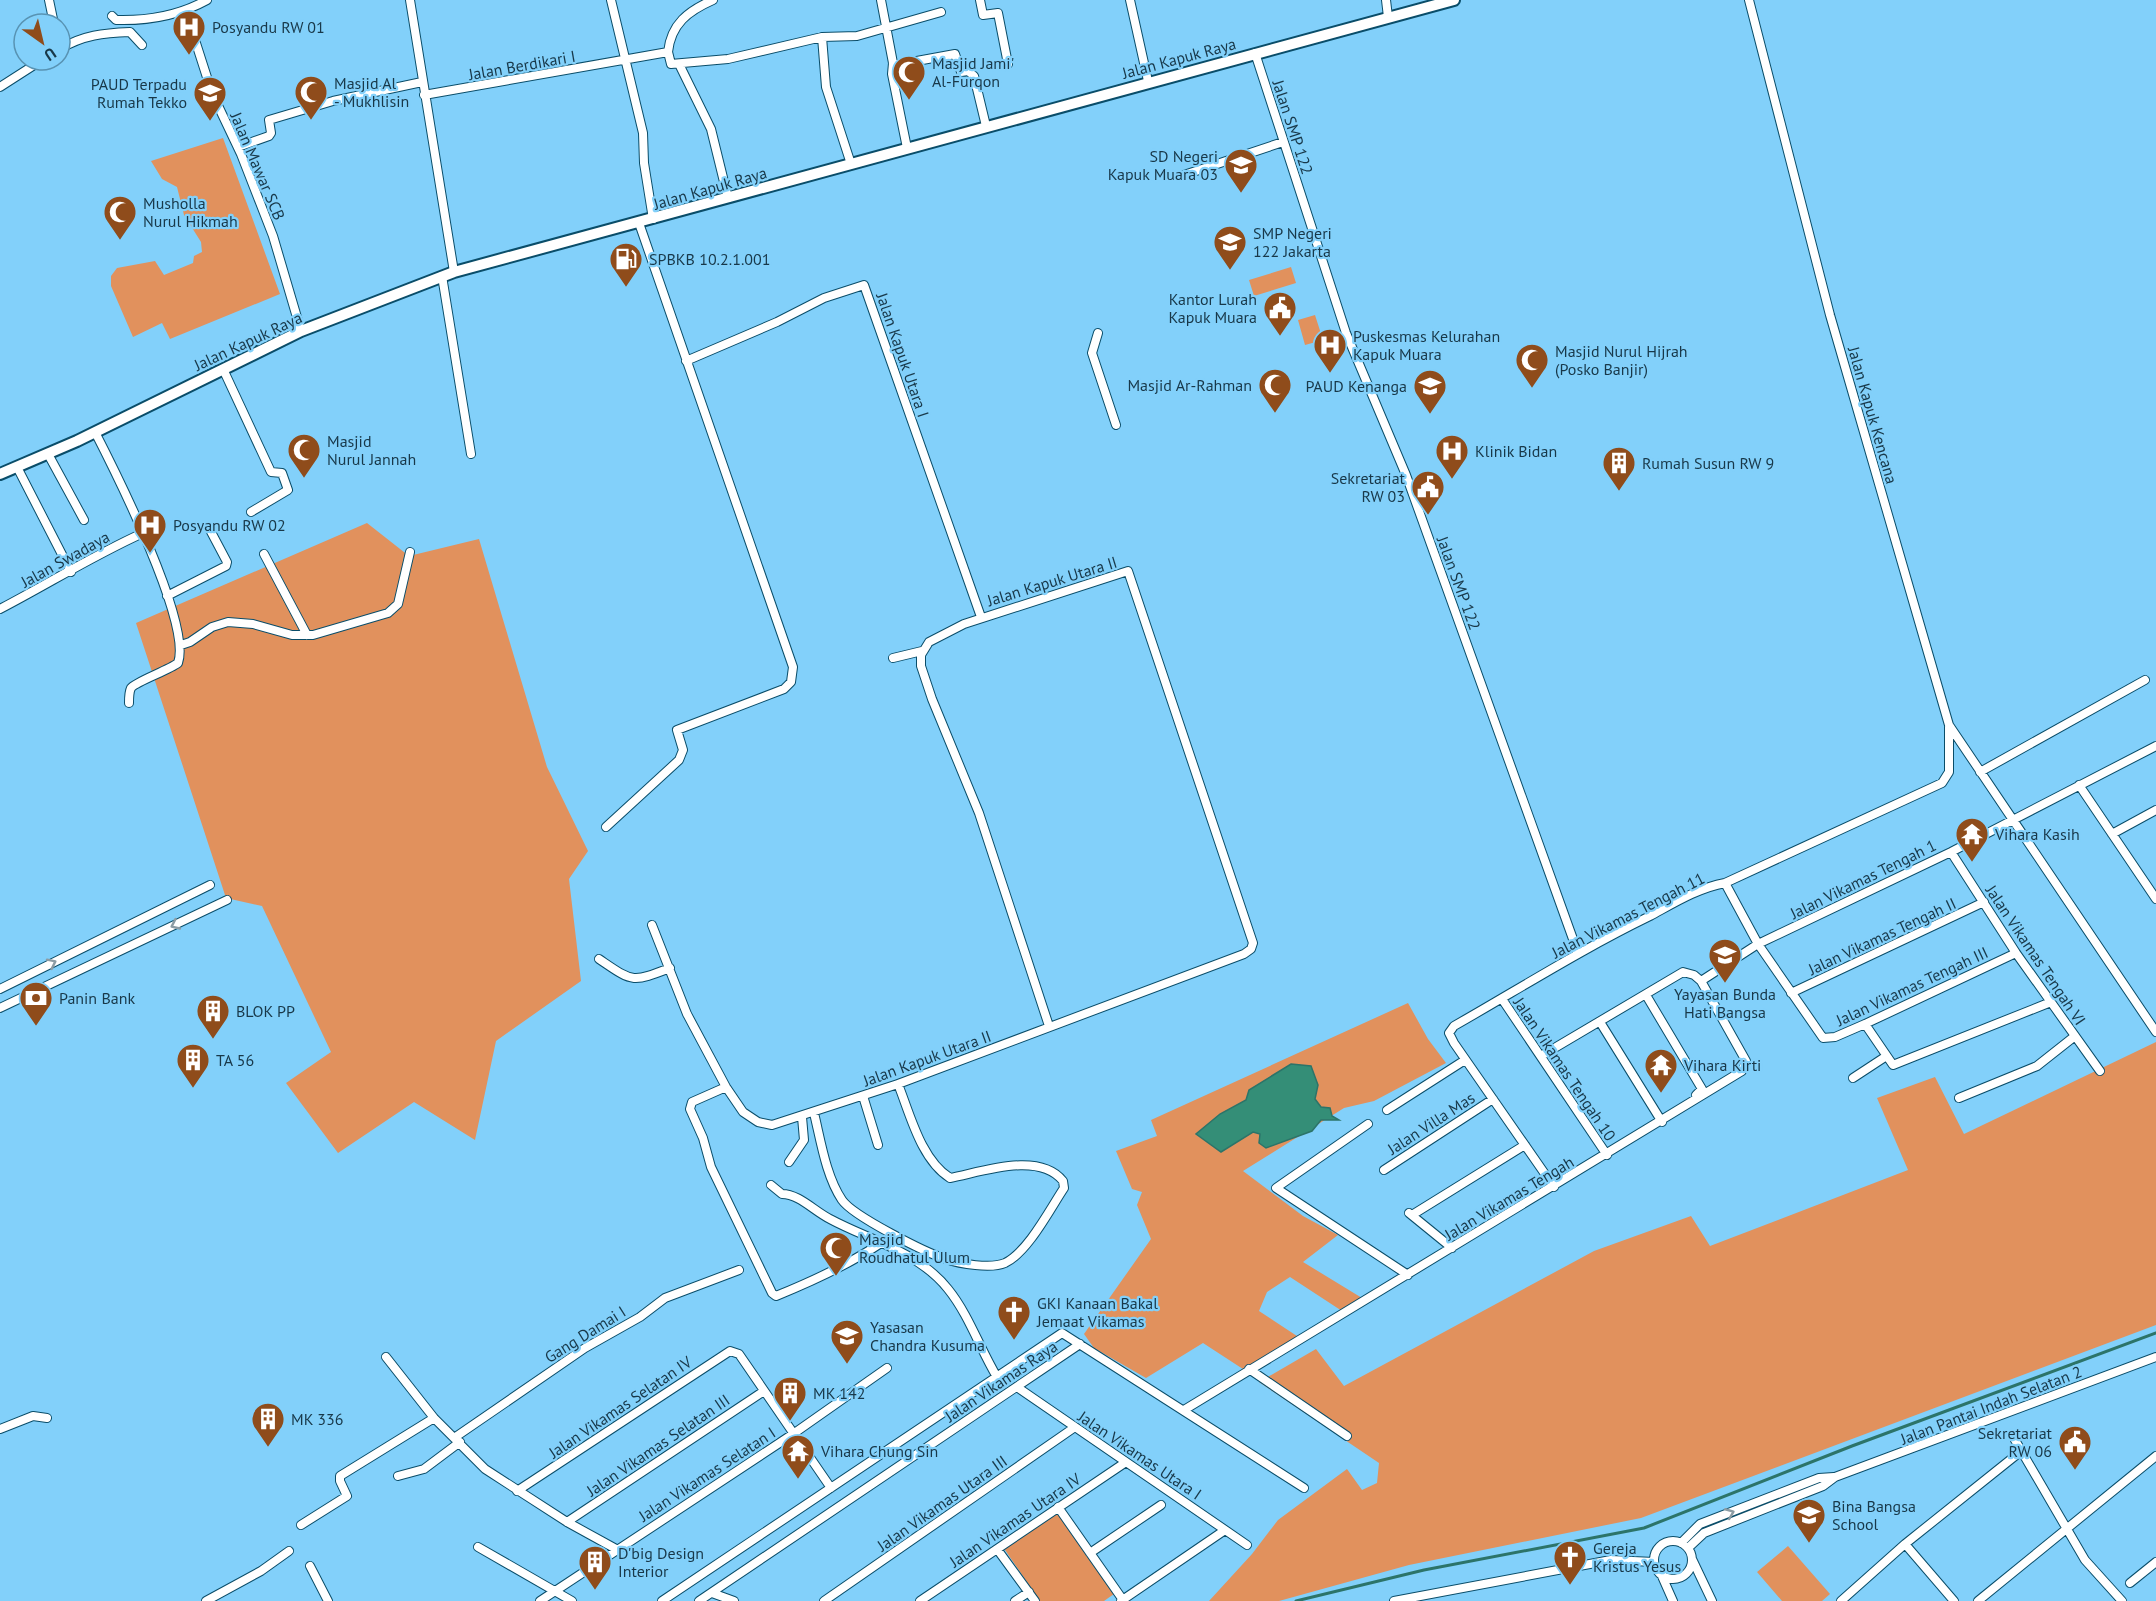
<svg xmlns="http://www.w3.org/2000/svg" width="2156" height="1601" font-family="'PT Sans',sans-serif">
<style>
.green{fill:#e1915d}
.water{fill:#348e77;stroke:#2c7469;stroke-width:1.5}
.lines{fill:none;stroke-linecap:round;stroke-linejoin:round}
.stream{stroke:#2c7469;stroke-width:3}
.minor-casing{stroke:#0a4d69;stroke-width:10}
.secondary-casing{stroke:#0a4d69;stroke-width:14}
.minor{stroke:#fff;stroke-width:8}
.secondary{stroke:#fff;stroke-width:10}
.oneway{stroke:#8c9ca4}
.labels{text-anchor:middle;stroke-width:4.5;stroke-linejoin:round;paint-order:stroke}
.poi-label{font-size:16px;fill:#183849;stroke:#82d0fa;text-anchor:start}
.street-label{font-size:16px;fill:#183849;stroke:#82d0fa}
</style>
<rect width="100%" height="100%" fill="#82d0fa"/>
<path class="green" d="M223,138L280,294L170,339L162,323L133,337L111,286V276L117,268L155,261L164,275L193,263L194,256L202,252L201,242L184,215L177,187L162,179L151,161Z
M1291,267L1296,283L1254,296L1249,280Z
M1315,315L1323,340L1305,345L1298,320Z
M367,523L409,556L479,539L547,767L588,851L569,879L581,981L496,1041L475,1140L414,1102L338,1153L286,1083L331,1052L262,906L226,898L136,623Z
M1408,1003L1428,1039L1446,1063L1374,1101L1344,1108L1243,1171L1303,1216L1338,1235L1303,1262L1362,1298L1342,1311L1290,1277L1267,1292L1259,1311L1300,1338L1246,1371L1203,1343L1146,1378L1094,1348L1084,1334L1151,1239L1137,1205L1142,1192L1132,1189L1116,1151L1157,1136L1151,1120Z
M2156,1042V1325L1641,1518L1409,1565L1279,1601H1209L1252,1554L1278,1520L1347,1469L1362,1490L1377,1483L1379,1463L1259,1382L1316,1349L1344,1386L1594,1251L1691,1216L1710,1246L1908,1170L1877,1098L1935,1077L1964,1134Z
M1056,1510L1114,1594L1104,1601H1040L1003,1547Z
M1788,1546L1830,1594L1822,1601H1782L1757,1572Z"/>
<path class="water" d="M1291,1064L1311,1066L1318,1085L1315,1099L1321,1107L1330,1108L1332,1116L1339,1120H1321L1312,1131L1266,1148L1259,1143L1260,1134L1253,1132L1221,1152L1196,1134L1220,1114L1246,1100L1249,1090Z"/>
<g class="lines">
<path class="stream" d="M1296,1601L1424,1570L1644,1528L1852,1446L2156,1333"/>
<g class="minor-casing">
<path id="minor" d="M49,0L54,24
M410,0L454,272
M611,0L643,133L644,163L653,219
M881,0L893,63L892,74L907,148
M980,0L983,15L998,13L1008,64
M1130,0L1148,81
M1386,0L1388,17
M1749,0L1830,315L1949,725L2156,1032
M186,12L212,93L241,154L273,236L301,331
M112,16L116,20C149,21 178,16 207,0
M60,36L65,46
M822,37L826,87L851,164
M60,49C83,35 104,33 130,32L142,45
M668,52L671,64L728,59L822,37L857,36L941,12
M1255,53L1346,333L1406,475L1578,953
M893,63L895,65L955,54L961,72L968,71L974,76L986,126
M679,64L711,129L728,198
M0,87L42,60
M424,95L668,52C671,24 688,11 713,0
M238,147L269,136L271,133L269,120L333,101L422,82
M1184,175L1283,142
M442,276L471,454
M1098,333L1092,353L1116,425
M686,361L777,322L824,298L864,285L981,617
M223,369L271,472L282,473L288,490L251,512
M95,432C116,473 192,624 178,663C169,670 135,682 131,688C129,692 129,699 129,703
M48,454L84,520
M17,467L71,572
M264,554L307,635
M167,596L226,566L227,562L209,528
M0,609C48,584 94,555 143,533
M181,645L190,642L212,627L228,622L253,624L292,635H313L388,613L398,604L410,552
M893,658L922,651
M1980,772L2145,680
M2079,785L2156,899
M606,827L679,760L683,750L677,730L784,689L791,682L793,667L639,223
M2112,834L2156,810
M1951,852L2016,953L2100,1071
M1725,883L1758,944L1823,1038L1835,1037L1865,1024L2016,953
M652,925L687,1014L726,1087L743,1112L758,1122L772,1125L898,1084L1244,954L1251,949L1253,943L1128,571L964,624L929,642L921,655V666L932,699L979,813L1049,1026
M599,959C633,982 631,983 670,968
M1701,981L1758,944L1951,852L2156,746
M0,989L210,885
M1791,993L1984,902
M1646,995L1702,1089L1696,1095
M1502,999L1607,1155
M0,1008L227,900
M1600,1022L1662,1122
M1865,1024L1893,1065L2051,1002
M1853,1078L1885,1057
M726,1087L692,1102L690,1109L703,1138L711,1167L772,1293L776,1296C813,1281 848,1265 881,1243
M863,1096L878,1145
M1959,1098L2037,1066L2075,1036
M1387,1110L1465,1060
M814,1113C821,1142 826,1176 842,1200C853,1216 926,1253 946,1259C960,1264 991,1269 1005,1263C1028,1252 1050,1209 1064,1188L1063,1181C1039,1151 982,1172 950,1178C921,1160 910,1114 898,1084
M1368,1124L1276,1188L1408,1275
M789,1162L804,1140L802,1117
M1384,1170L1493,1099
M771,1185L782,1194C799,1194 814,1211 830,1219C869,1240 919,1252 948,1289C969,1315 980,1349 997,1377
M1554,1187L1454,1043L1449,1033L1454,1026C1519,989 1582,949 1650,916C1674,903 1698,888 1725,883L1942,783L1949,772V727
M1409,1213L1452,1248
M1412,1215L1525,1145
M386,1357L434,1418L485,1469L567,1522L616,1549
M1249,1369L1347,1436
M1017,1387L1247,1545
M1184,1410L1742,1071L1746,1061L1701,981L1694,975L1683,972L1541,1056
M0,1429L33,1416L47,1418
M454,1438L585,1348L640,1317L665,1298L739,1270
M2015,1440L2085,1560L2122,1601
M398,1476L424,1469L460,1442
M517,1491L730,1351L739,1354L831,1488
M1058,1507L1123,1600
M567,1522L764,1391
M301,1525L347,1496L340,1481V1476L434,1418
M1654 1560a19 19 0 1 1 38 0a19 19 0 1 1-38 0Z
M1681,1543L1700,1524L1819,1478L1834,1477
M1905,1544L1954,1601
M478,1547L572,1601
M1688,1548L1704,1533L1823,1486L1835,1477L2156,1357
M997,1549L1035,1601
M1090,1553L1161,1505
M1692,1559L1712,1601
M310,1566L328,1601
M1661,1574L1673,1601
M2130,1583L2156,1562
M712,1593L734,1601
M206,1601L261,1571L289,1551
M540,1601L793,1434L887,1368
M662,1601L1062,1333L1304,1488
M699,1601L1080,1344
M824,1601L1075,1427
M920,1601L1126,1462
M1015,1601L1029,1592
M1121,1601L1225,1530
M1394,1601L1611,1560L1654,1562
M1841,1601L1905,1544L2020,1452
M1978,1601L2156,1456"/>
</g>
<g class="secondary-casing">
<path id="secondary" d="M0,474L77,441L301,331L454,272L1454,0"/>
</g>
<use href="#minor" class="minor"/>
<use href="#secondary" class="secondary"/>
</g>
<defs><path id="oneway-chevron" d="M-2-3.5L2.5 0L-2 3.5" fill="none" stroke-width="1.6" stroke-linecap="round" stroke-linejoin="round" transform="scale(1.5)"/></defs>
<g class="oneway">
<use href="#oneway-chevron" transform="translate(175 925) rotate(155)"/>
<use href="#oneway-chevron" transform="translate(52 963) rotate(-26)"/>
<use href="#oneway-chevron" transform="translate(1730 1513) rotate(-22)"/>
</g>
<defs>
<g id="hospital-pin" transform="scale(1.725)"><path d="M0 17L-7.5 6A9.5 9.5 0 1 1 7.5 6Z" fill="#8f4c1b" stroke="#82d0fa"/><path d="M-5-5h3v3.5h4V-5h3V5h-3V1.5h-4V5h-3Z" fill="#fff"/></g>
<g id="mosque-pin" transform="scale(1.725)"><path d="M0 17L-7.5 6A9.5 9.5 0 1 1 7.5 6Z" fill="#8f4c1b" stroke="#82d0fa"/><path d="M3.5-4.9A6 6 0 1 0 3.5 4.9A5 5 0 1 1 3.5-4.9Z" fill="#fff"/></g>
<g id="school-pin" transform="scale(1.725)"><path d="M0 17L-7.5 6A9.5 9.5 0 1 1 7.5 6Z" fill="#8f4c1b" stroke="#82d0fa"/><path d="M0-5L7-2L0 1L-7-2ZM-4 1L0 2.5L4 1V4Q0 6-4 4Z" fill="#fff"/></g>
<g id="fuel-pin" transform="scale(1.725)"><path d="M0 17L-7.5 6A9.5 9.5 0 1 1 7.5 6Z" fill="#8f4c1b" stroke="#82d0fa"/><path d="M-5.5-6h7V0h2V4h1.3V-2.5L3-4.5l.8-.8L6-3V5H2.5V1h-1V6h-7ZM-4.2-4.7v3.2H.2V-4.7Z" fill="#fff"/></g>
<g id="civic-pin" transform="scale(1.725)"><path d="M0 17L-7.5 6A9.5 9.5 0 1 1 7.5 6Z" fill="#8f4c1b" stroke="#82d0fa"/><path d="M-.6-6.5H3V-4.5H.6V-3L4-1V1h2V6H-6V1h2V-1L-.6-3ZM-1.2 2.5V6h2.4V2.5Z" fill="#fff"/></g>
<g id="building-pin" transform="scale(1.725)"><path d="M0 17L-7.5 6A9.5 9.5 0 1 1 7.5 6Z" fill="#8f4c1b" stroke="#82d0fa"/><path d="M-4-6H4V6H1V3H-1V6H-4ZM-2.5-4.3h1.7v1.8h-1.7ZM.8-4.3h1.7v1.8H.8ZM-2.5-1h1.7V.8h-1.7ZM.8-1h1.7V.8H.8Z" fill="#fff"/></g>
<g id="temple-pin" transform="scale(1.725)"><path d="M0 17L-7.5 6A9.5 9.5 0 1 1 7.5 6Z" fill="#8f4c1b" stroke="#82d0fa"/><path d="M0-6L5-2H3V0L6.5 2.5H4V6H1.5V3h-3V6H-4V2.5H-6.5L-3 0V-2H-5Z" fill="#fff"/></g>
<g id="bank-pin" transform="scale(1.725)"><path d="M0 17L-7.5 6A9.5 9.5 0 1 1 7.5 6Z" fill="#8f4c1b" stroke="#82d0fa"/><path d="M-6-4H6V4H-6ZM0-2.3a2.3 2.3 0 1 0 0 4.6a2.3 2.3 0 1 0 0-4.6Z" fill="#fff"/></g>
<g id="church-pin" transform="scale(1.725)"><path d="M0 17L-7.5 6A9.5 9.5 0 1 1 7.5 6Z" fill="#8f4c1b" stroke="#82d0fa"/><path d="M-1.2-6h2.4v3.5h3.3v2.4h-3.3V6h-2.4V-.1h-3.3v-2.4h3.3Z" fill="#fff"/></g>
</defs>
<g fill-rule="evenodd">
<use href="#hospital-pin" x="189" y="27"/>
<use href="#mosque-pin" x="909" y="72"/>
<use href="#mosque-pin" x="311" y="92"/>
<use href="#school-pin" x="210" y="93"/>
<use href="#school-pin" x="1241" y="165"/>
<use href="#mosque-pin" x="120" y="212"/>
<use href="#school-pin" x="1230" y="242"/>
<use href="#fuel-pin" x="626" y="259"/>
<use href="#civic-pin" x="1280" y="308"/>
<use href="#hospital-pin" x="1330" y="345"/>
<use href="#mosque-pin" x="1532" y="360"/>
<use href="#mosque-pin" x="1275" y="385"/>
<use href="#school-pin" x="1430" y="386"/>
<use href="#mosque-pin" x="304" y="450"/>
<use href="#hospital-pin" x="1452" y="451"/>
<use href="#building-pin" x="1619" y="463"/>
<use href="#civic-pin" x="1428" y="487"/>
<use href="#hospital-pin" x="150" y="525"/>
<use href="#temple-pin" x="1972" y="834"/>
<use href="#school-pin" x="1725" y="955"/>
<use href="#bank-pin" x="36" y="998"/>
<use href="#building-pin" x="213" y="1011"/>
<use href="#building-pin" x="193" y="1060"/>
<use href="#temple-pin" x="1661" y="1065"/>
<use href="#mosque-pin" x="836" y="1248"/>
<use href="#church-pin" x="1014" y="1312"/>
<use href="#school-pin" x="847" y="1336"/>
<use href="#building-pin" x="790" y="1393"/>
<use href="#building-pin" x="268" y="1419"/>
<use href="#civic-pin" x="2075" y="1442"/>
<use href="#temple-pin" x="798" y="1451"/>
<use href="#school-pin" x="1809" y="1515"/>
<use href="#church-pin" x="1570" y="1557"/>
<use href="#building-pin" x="595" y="1562"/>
</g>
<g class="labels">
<g class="poi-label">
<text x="212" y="33">Posyandu RW 01</text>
<text x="932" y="69">Masjid Jami'<tspan x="932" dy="18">Al-Furqon</tspan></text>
<text x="334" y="89">Masjid Al<tspan x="334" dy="18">- Mukhlisin</tspan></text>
<text x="187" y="90" text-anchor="end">PAUD Terpadu<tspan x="187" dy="18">Rumah Tekko</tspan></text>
<text x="1218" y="162" text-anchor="end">SD Negeri<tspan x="1218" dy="18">Kapuk Muara 03</tspan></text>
<text x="143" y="209">Musholla<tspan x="143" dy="18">Nurul Hikmah</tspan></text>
<text x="1253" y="239">SMP Negeri<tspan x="1253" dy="18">122 Jakarta</tspan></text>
<text x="649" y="265">SPBKB 10.2.1.001</text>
<text x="1257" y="305" text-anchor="end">Kantor Lurah<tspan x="1257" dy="18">Kapuk Muara</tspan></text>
<text x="1353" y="342">Puskesmas Kelurahan<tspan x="1353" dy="18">Kapuk Muara</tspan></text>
<text x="1555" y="357">Masjid Nurul Hijrah<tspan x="1555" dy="18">(Posko Banjir)</tspan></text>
<text x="1252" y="391" text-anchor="end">Masjid Ar-Rahman</text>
<text x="1407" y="392" text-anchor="end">PAUD Kenanga</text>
<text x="327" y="447">Masjid<tspan x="327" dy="18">Nurul Jannah</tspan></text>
<text x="1475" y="457">Klinik Bidan</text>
<text x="1642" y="469">Rumah Susun RW 9</text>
<text x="1405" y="484" text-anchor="end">Sekretariat<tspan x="1405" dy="18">RW 03</tspan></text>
<text x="173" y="531">Posyandu RW 02</text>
<text x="1995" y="840">Vihara Kasih</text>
<text x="1725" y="1000" text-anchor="middle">Yayasan Bunda<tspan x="1725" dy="18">Hati Bangsa</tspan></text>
<text x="59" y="1004">Panin Bank</text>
<text x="236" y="1017">BLOK PP</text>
<text x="216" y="1066">TA 56</text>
<text x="1684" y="1071">Vihara Kirti</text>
<text x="859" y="1245">Masjid<tspan x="859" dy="18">Roudhatul Ulum</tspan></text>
<text x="1037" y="1309">GKI Kanaan Bakal<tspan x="1037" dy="18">Jemaat Vikamas</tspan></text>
<text x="870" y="1333">Yasasan<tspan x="870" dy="18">Chandra Kusuma</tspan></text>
<text x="813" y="1399">MK 142</text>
<text x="291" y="1425">MK 336</text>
<text x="2052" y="1439" text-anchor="end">Sekretariat<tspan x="2052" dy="18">RW 06</tspan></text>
<text x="821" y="1457">Vihara Chung Sin</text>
<text x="1832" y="1512">Bina Bangsa<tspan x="1832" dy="18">School</tspan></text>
<text x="1593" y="1554">Gereja<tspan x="1593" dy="18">Kristus Yesus</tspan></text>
<text x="618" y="1559">D'big Design<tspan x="618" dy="18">Interior</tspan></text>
</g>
<g class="street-label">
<text transform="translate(1179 58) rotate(-15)" y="6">Jalan Kapuk Raya</text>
<text transform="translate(522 65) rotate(-10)" y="6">Jalan Berdikari I</text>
<text transform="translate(1293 127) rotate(72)" y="6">Jalan SMP 122</text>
<text transform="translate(258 166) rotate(67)" y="6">Jalan Mawar SCB</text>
<text transform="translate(710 188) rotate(-16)" y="6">Jalan Kapuk Raya</text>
<text transform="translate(248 341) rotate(-25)" y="6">Jalan Kapuk Raya</text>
<text transform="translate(903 355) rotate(71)" y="6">Jalan Kapuk Utara I</text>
<text transform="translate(1873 415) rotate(74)" y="6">Jalan Kapuk Kencana</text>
<text transform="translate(65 559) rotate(-29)" y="6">Jalan Swadaya</text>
<text transform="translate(1052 581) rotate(-17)" y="6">Jalan Kapuk Utara II</text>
<text transform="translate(1459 583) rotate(70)" y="6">Jalan SMP 122</text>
<text transform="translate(1863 879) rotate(-26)" y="6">Jalan Vikamas Tengah 1</text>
<text transform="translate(1628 915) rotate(-27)" y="6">Jalan Vikamas Tengah 11</text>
<text transform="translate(1882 936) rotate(-25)" y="6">Jalan Vikamas Tengah II</text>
<text transform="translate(2036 955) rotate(56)" y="6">Jalan Vikamas Tengah VI</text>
<text transform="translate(1912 986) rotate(-25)" y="6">Jalan Vikamas Tengah III</text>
<text transform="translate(927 1058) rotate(-20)" y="6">Jalan Kapuk Utara II</text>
<text transform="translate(1565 1069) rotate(56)" y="6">Jalan Vikamas Tengah 10</text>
<text transform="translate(1431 1123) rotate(-33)" y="6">Jalan Villa Mas</text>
<text transform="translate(1509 1198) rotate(-31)" y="6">Jalan Vikamas Tengah</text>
<text transform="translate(585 1334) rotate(-32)" y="6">Gang Damai I</text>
<text transform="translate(1001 1381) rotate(-34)" y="6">Jalan Vikamas Raya</text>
<text transform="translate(1991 1405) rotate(-21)" y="6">Jalan Pantai Indah Selatan 2</text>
<text transform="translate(620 1407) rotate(-34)" y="6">Jalan Vikamas Selatan IV</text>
<text transform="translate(658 1445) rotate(-34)" y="6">Jalan Vikamas Selatan III</text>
<text transform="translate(1140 1455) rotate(34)" y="6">Jalan Vikamas Utara I</text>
<text transform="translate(707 1474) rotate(-33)" y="6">Jalan Vikamas Selatan I</text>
<text transform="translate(942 1503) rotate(-35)" y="6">Jalan Vikamas Utara III</text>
<text transform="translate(1015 1520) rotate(-34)" y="6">Jalan Vikamas Utara IV</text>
</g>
</g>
<g transform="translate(42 42) rotate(146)"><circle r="28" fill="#82d0fa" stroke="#5893b3" stroke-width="1.5"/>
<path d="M0-4.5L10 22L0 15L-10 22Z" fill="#8f4c1b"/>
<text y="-9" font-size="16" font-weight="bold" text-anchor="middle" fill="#183849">U</text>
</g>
</svg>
